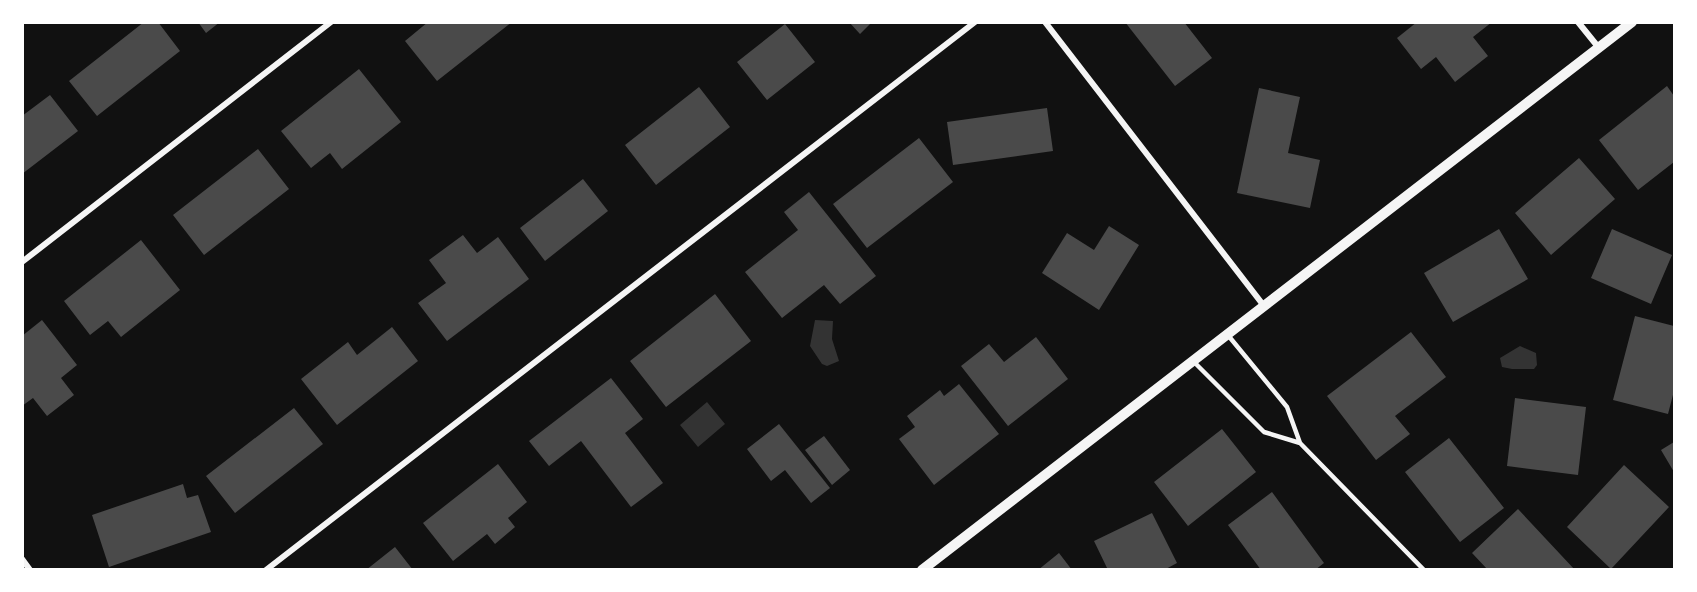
<svg xmlns="http://www.w3.org/2000/svg" width="1697" height="592" font-family="Cabin,sans-serif">
<style>
.water{fill:#333}
.building{fill:#4a4a4a}
.lines{fill:none;stroke-linecap:round;stroke-linejoin:round}
.service{stroke:#f5f5f5;stroke-width:4.5}
.minor{stroke:#f5f5f5;stroke-width:6}
.tertiary{stroke:#f5f5f5;stroke-width:10}
</style>
<rect width="100%" height="100%" fill="#111"/>
<path class="water" d="M815,320L833,321L832,339L839,361L827,366L822,364L810,346Z
M1520,346L1536,353L1537,365L1534,369H1512L1502,367L1500,358Z
M707,402L725,424L698,447L680,425Z"/>
<path class="building" d="M144,22H158L180,51L97,116L69,81Z
M198,22H220L206,33Z
M428,22H512L437,81L405,41Z
M849,22H872L860,34Z
M1125,22H1184L1212,58L1175,86Z
M1417,22H1492L1473,37L1488,56L1455,82L1436,57L1421,69L1397,38Z
M785,24L815,62L767,100L737,62Z
M359,69L401,122L342,169L330,153L311,168L281,131Z
M1667,86L1674,96V162L1638,190L1599,140Z
M699,87L730,127L656,185L625,145Z
M1259,88L1300,97L1288,153L1320,160L1310,208L1237,193Z
M50,95L78,131L22,174V116Z
M1047,108L1053,151L953,165L947,122Z
M919,138L953,182L867,248L833,204Z
M258,149L289,189L204,255L173,215Z
M1579,158L1615,199L1551,255L1515,213Z
M583,179L608,211L545,261L520,228Z
M809,192L876,276L840,304L824,285L782,318L745,272L798,230L784,212Z
M1109,226L1139,245L1099,310L1042,273L1067,233L1094,250Z
M1499,229L1528,279L1453,322L1424,273Z
M1612,229L1672,255L1651,304L1591,278Z
M463,235L477,253L498,237L529,279L447,341L418,303L446,283L429,260Z
M141,240L180,290L121,337L108,321L90,335L64,301Z
M715,294L751,341L666,407L630,361Z
M1635,316L1674,326V391L1668,414L1613,400Z
M42,320L77,365L61,378L74,395L47,416L33,398L22,406V336Z
M392,327L418,361L337,425L301,379L348,342L357,355Z
M1411,332L1446,377L1395,416L1410,434L1376,460L1327,396Z
M1036,337L1068,379L1008,426L961,366L989,344L1004,362Z
M611,378L643,419L625,433L663,483L631,507L581,441L549,466L529,441Z
M959,384L999,434L934,485L899,439L915,427L907,416L940,390L944,396Z
M1515,398L1586,407L1578,475L1507,466Z
M294,408L323,444L235,513L206,476Z
M779,424L830,488L811,503L785,470L771,481L747,449Z
M1222,429L1256,472L1188,526L1154,482Z
M824,436L850,470L832,485L805,450Z
M1449,438L1504,508L1460,542L1405,472Z
M1674,442V472L1661,450Z
M498,464L527,502L508,518L515,527L495,544L487,534L453,561L423,523Z
M1624,465L1669,507L1611,569L1567,527Z
M183,484L187,498L198,495L211,532L109,567L92,515Z
M1272,492L1324,563L1315,570H1261L1228,525Z
M1518,509L1575,570H1488L1472,553Z
M1152,513L1177,563L1164,570H1108L1094,541Z
M395,547L413,570H366Z
M1059,553L1072,570H1038Z"/>
<g class="lines">
<path class="service" d="M1227,334L1287,407L1300,443L1424,570
M1193,361L1264,432L1300,443"/>
<path class="minor" d="M1045,22L1264,306
M1578,22L1599,48
M22,262L331,22
M22,559L30,570
M266,570L975,22"/>
<path class="tertiary" d="M922,570L1632,22"/>
</g>
<rect width="1697" height="592" fill="none" stroke="#ffffff" stroke-width="48"/>
</svg>
